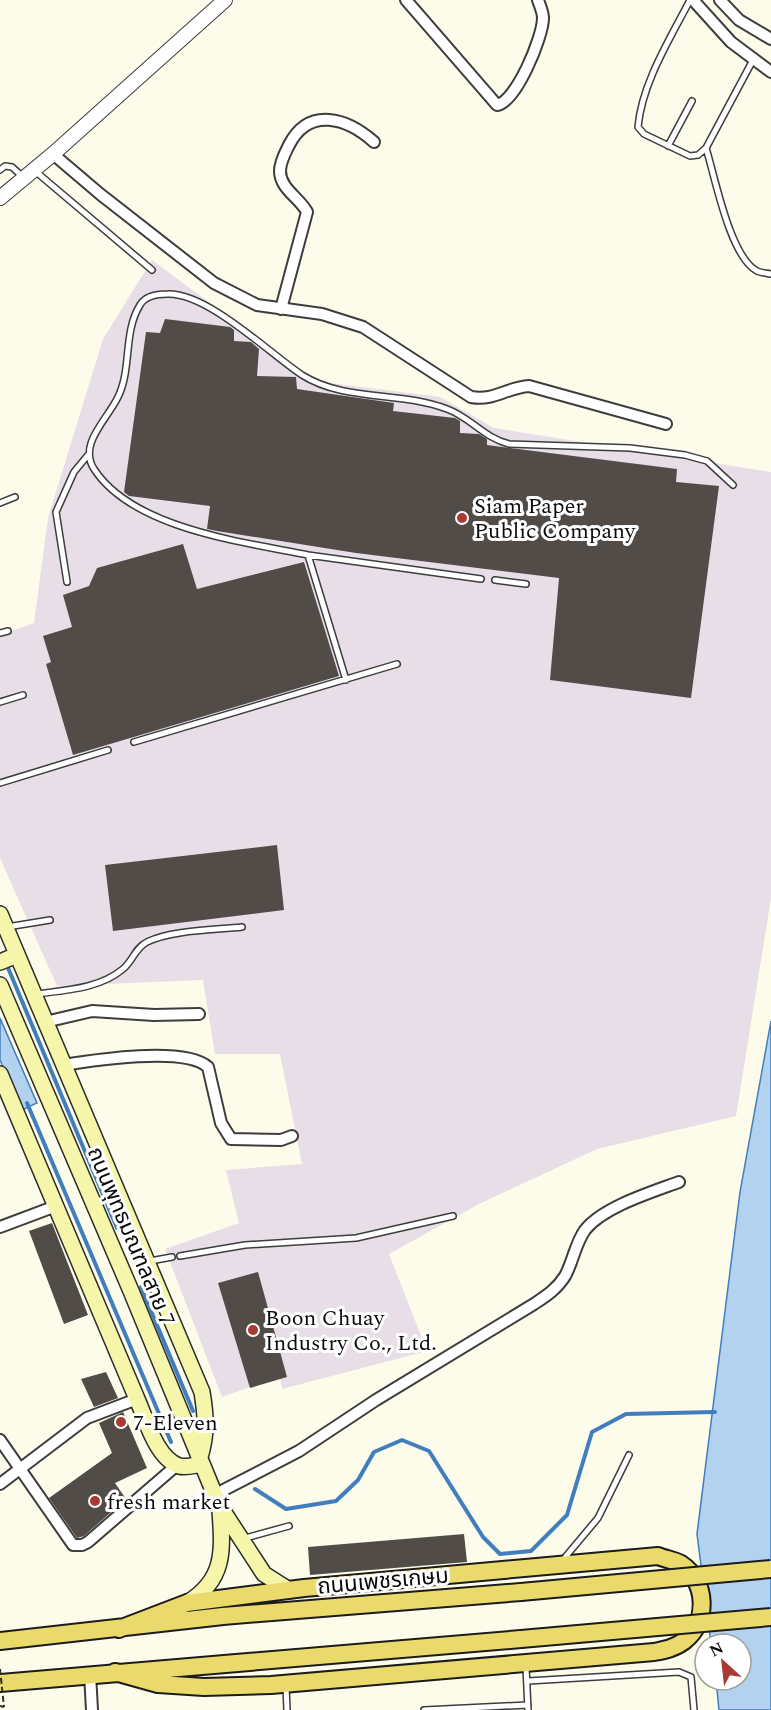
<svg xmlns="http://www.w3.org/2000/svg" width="771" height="1710" font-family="Spectral,'Noto Sans Thai',serif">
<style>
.industrial{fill:#e8dee8}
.water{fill:#b3d2ef;stroke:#417ebe;stroke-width:1.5}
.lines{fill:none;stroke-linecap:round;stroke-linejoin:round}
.stream{stroke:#417ebe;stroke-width:4}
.building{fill:#514c47}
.service-casing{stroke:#3d3d3d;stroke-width:8}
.minor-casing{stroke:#3d3d3d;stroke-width:14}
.tertiary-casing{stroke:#3d3d3d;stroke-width:16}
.secondary-casing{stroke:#2c2c2c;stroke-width:18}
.primary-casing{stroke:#1b1b1b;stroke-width:20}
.path{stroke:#2c2c2c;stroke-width:2;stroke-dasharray:6 3;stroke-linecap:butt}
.service{stroke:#fff;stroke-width:5}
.minor{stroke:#fff;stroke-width:10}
.tertiary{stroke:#fff;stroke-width:14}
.secondary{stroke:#f6f6aa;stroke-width:15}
.primary{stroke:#eada6b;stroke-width:16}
.primary-bridge-casing{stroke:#1b1b1b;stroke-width:20;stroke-linecap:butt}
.path-bridge{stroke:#2c2c2c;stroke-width:2;stroke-dasharray:6 3;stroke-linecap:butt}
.primary-bridge{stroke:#eada6b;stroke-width:16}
.poi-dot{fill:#aa3931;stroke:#fff;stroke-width:2}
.labels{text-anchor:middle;stroke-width:6;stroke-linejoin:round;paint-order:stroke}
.poi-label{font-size:22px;fill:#0a0a0a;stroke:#fff;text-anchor:start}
.street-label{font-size:22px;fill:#0a0a0a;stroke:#fff}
</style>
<rect width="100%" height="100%" fill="#fdfbe9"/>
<path class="industrial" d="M152,260L315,381L440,397L494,428L771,472V898L736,1116L597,1149L479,1204L389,1254L427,1351L282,1389L280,1376L222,1397L165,1249L239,1223L226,1170L302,1164L280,1054H215L203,980L57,986L0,858V635L34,623L48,518L103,339Z"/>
<path class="water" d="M0,1018L37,1103L22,1110L0,1060Z
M771,1021V1710H719L716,1680H741V1644H711L697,1534L740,1192Z"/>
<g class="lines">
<path class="stream" d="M6,963L117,1228
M27,1103L171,1442
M141,1287L193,1411
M255,1489L286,1509L336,1501L358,1480L374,1452L402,1440L429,1451L483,1537L500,1554L531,1551L567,1515L592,1432L626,1414L715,1412"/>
</g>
<path class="building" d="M165,319L230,327L234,330V341L251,342L259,349L257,376L296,377L297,389L394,403L393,411L455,418L460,421V433L479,434L487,439V445L677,469L676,482L719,486L691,698L550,680L559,578L356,553L217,531L207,529L210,506L129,496L124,492L146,332L160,333Z
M183,544L197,589L304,562L339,676L73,755L46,664L51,662L43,636L72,627L63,595L89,586L97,568Z
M277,845L284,910L113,931L105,865Z
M52,1223L88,1315L64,1324L29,1231Z
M258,1272L287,1377L250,1388L218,1283Z
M106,1372L118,1398L94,1407L81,1379Z
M123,1412L147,1468L115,1483L126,1499L84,1536L77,1538L49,1498L112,1453L99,1423Z
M464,1534L467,1562L310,1575L308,1547Z"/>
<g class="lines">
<g class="service-casing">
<path id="service" d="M690,0C670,39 642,83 638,127L644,134L690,156L698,155L706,148L753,60
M668,146L692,101
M706,148C715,177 730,257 757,271C761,273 767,273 771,274
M0,170L5,166L12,167L23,177
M35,171L152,270
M0,503L15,497
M308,555C244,542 133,529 94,469C78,444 107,420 118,397C132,369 123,332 140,305C145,296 157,294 168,294C208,293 269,353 302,375C345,402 401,391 447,409C470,417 484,438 509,444L630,448L685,455L707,461L733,485
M495,580L526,584
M67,582L56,512L74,472L88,455
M0,633L8,631
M346,680L308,555L481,579
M0,702L23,695
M134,742L397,664
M0,783L108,750
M7,927L50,920
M36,994C66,990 99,989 123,969C133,961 135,948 147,942C171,930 215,930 242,927
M180,1256L245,1245L356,1238L453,1216
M150,1261L172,1257
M242,1539L289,1526
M562,1561L598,1518L629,1455
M526,1667L528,1710
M528,1681L679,1672L691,1677L694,1710
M286,1686L287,1710
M424,1710L528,1705"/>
</g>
<g class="minor-casing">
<path id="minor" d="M406,0L497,105C516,102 543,37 543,18C543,12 540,6 538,0
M693,0L731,42L771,72
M720,0L739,20L771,39
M53,154L100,194L214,283L257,305L322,314L363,327L471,397C495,401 505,388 529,386L666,424
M281,309L307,212C300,198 280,189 280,171C280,162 285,153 289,145C309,106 347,118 374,142
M45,1022L92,1011L154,1015L199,1014
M63,1065C95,1060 184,1046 208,1067L221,1123L231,1139L281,1140L292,1136
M0,1227L56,1206
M0,1440L73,1545H82L88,1542L177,1465
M0,1484L87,1418L137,1399
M214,1495L299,1451L376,1400L534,1304C546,1296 557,1289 565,1276C573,1262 575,1244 585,1230C603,1207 652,1192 679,1182
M90,1674L92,1710"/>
</g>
<g class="tertiary-casing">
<path id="tertiary" d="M0,198L53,154L225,0"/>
</g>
<g class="secondary-casing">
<path id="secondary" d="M0,914L202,1392C206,1416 207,1434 200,1457
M0,962L17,955
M0,985L131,1291L219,1505L264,1574L289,1590
M0,1074L137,1399C146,1419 156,1458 179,1466C186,1468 195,1465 202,1464
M187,1603C225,1580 223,1551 220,1511"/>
</g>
<g class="primary-casing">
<path id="primary" d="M0,1641L223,1616L521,1592
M115,1672L158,1684L204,1687L271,1685L654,1652C665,1650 675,1648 684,1641C709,1622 707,1581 681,1564C674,1560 665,1559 658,1556L304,1588L187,1603L119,1629
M0,1683L521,1639"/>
</g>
<path class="path" d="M0,1706L4,1707"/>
<use href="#service" class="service"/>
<use href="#minor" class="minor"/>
<use href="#tertiary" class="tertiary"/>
<use href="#secondary" class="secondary"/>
<use href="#primary" class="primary"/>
<g class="primary-bridge-casing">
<path id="primary-bridge" d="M521,1592L771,1569
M521,1639L771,1617"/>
</g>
<path class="path-bridge" d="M0,1669L4,1707"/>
<use href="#primary-bridge" class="primary-bridge"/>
</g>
<g class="poi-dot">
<circle cx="462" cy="518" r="6"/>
<circle cx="253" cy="1330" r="6"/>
<circle cx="121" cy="1422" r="6"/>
<circle cx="95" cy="1501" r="6"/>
</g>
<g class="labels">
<g class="poi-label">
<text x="474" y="513">Siam Paper<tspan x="474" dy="25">Public Company</tspan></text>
<text x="265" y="1325">Boon Chuay<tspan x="265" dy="25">Industry Co., Ltd.</tspan></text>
<text x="133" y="1430">7-Eleven</text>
<text x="107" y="1509">fresh market</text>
</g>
<g class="street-label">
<text transform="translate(132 1236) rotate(67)" y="8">ถนนพุทธมณฑลสาย 7</text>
<text transform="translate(383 1580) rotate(-5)" y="8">ถนนเพชรเกษม</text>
</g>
</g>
<g transform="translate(723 1662) rotate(333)"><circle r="28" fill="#ffffff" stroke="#9d9d9d" stroke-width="1.5"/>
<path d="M0-4.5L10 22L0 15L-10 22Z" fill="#aa3931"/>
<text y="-9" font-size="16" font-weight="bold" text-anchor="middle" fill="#0a0a0a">N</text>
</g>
</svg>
